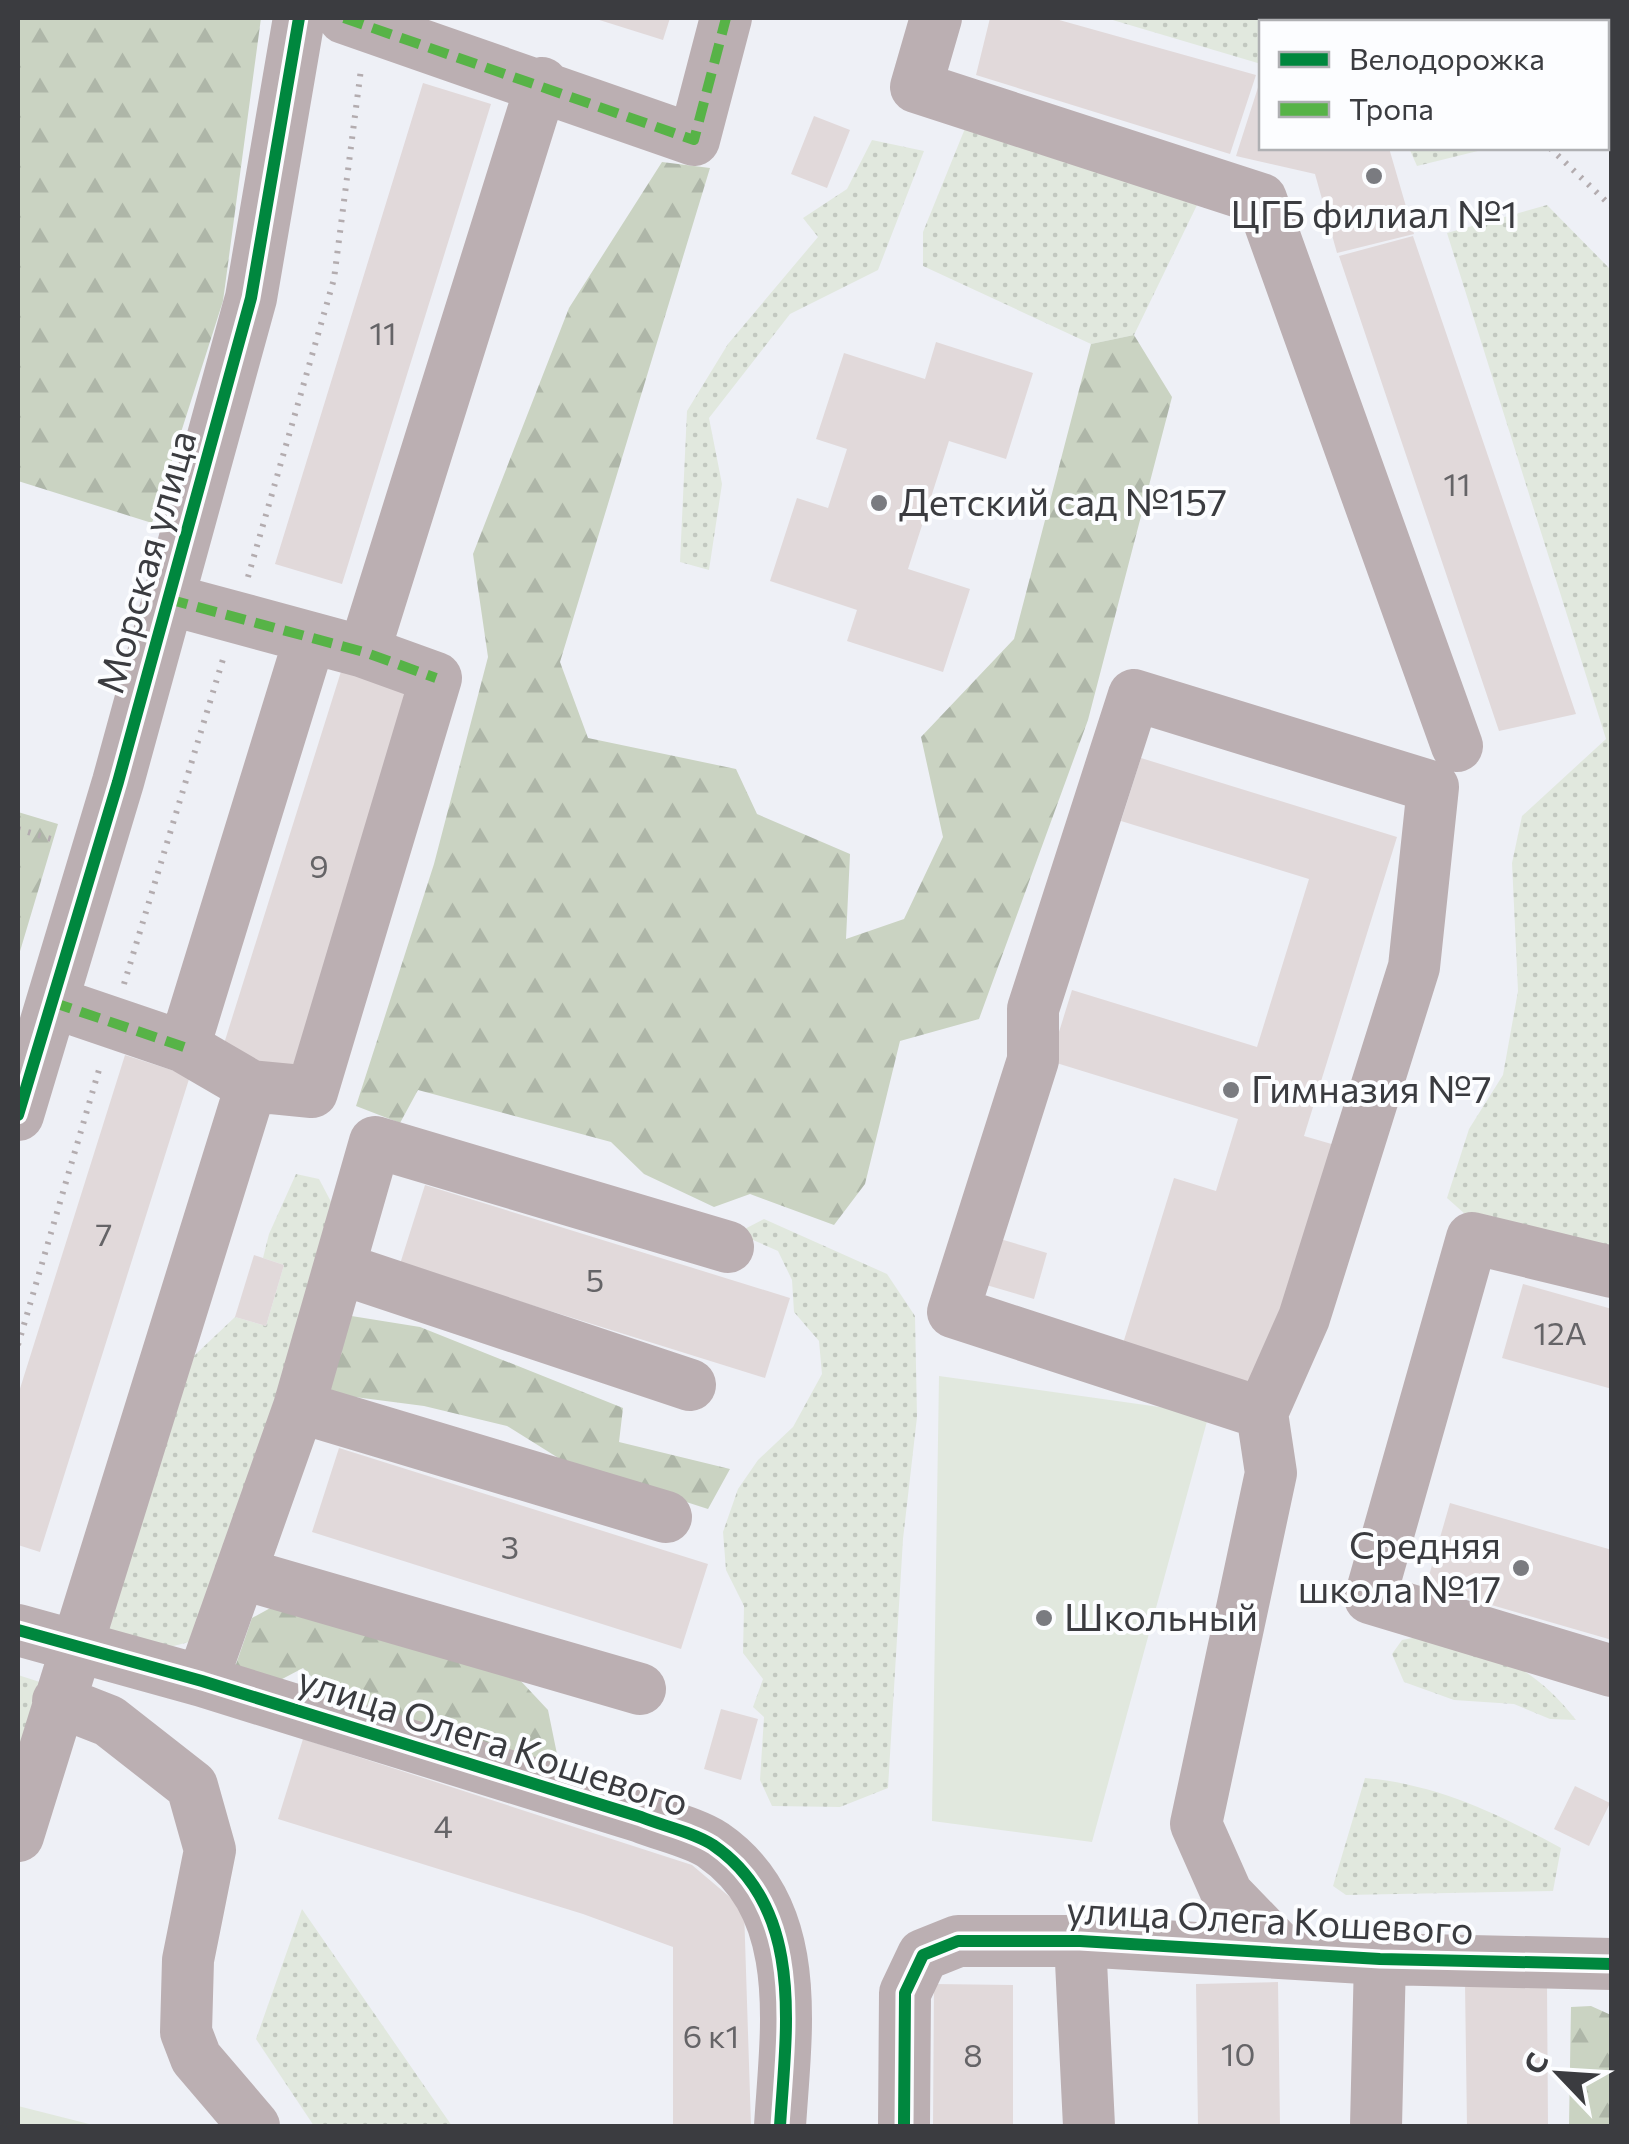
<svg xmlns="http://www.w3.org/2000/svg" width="1629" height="2144" font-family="Commissioner,sans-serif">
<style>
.green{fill:url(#green-dots)}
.forest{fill:url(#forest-firs)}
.pitch{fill:#e1e8de}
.building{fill:#e1d9da}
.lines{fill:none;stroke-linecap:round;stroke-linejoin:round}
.path{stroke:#b3acaf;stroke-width:6;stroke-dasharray:2.5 8;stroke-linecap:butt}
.minor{stroke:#bbafb2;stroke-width:52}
.quiet{stroke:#57b347;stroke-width:10;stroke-dasharray:20 10;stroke-linecap:butt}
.cycleway-casing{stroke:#fcfdff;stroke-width:19}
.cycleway{stroke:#00873e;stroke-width:12}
.poi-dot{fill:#7a7b80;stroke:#fcfdff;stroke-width:4}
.labels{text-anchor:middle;stroke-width:8;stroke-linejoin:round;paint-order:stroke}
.number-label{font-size:32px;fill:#656467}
.poi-label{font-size:38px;fill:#3b3c40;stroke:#fcfdff;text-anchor:start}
.street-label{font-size:38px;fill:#3b3c40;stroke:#fcfdff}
</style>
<defs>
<pattern id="green-dots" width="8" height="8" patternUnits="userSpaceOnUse" patternTransform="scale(2.5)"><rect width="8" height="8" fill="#e1e8de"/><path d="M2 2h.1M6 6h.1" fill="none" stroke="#c2c8c0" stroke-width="1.8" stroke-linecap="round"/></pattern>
<pattern id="forest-firs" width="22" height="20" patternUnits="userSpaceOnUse" patternTransform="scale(2.5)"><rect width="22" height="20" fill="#cad3c2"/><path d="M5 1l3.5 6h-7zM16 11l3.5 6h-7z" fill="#aeb6a8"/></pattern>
</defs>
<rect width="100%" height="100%" fill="#eef0f6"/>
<path class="green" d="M1106,18H1435L1441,22H1262L1261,64Z
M966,126L1197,205L1134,335L1091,344L923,266V232Z
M872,140L924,151L878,270L790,314L709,418L722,484L709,570L680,562L687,411L728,344L818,237L803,218L847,189Z
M1409,148H1490L1417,166Z
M1547,205L1611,270V1256L1474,1222L1447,1198L1469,1129L1503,1075L1518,991L1512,863L1522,816L1606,739L1447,233Z
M296,1174L319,1179L338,1215L193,1641L162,1649L99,1630L176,1373L235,1317L266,1326L284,1265L263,1258L269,1234Z
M764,1219L887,1274L915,1316L917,1417L903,1539L888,1788L840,1807L772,1806L760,1780L764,1717L753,1707L763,1679L743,1653L744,1606L726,1570L723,1532L738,1489L758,1460L793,1427L822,1374L819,1341L794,1312L792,1280L778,1251L737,1233Z
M1433,1634C1497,1654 1534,1666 1576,1720L1550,1719L1514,1704L1454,1700L1404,1682L1392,1654L1402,1640Z
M18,1675L43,1683L18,1769Z
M1365,1778C1436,1784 1499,1814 1561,1848L1553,1891L1346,1895L1333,1886Z
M302,1909L452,2126H314L256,2039Z"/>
<path class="forest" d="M18,18H261L223,301L152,523L18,481Z
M662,162L710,168L560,662L588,738L736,769L757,814L850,854L846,939L904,919L943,837L921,737L1014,639L1091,344L1134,335L1172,397L1088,720L979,1019L900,1041L865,1184L834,1225L750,1194L714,1207L644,1174L611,1142L418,1090L400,1123L356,1106L434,864L488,657L473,554L569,308Z
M18,812L58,824L18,958Z
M339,1314L420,1327L623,1408L619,1442L730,1469L708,1509L568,1464L507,1426L424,1406L324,1393Z
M274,1606L518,1678L548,1710L558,1759L535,1774L338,1704L303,1668L267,1687L235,1667L252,1618Z
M1591,2006L1611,2015V2126H1569L1571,2007Z"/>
<path class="pitch" d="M939,1376L1209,1414L1092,1842L932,1821Z
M18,2106L97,2126H18Z"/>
<path class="building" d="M593,18H670L663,40Z
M990,18H1052L1256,75L1230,154L976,75Z
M1262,75V148H1389L1414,234L1337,253L1315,174L1236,156Z
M423,83L491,104L342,584L275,564Z
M814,116L850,130L827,188L791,174Z
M1413,236L1576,714L1499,731L1339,256Z
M936,342L1033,373L1006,459L949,441L908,569L970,589L943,672L847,641L857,610L770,581L797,498L828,508L847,449L816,439L844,353L925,379Z
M344,662L415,685L294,1073L222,1050Z
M1141,758L1397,837L1304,1136L1335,1145L1259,1392L1121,1350L1174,1178L1216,1191L1238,1119L1050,1061L1072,990L1257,1047L1309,879L1121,821Z
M125,1055L190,1076L40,1552L18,1545V1395Z
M425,1185L790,1298L765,1378L400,1264Z
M990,1236L1047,1253L1034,1299L976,1282Z
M254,1255L284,1265L266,1326L235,1317Z
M1523,1284L1612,1309V1389L1502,1358Z
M339,1448L708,1564L681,1649L312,1532Z
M1450,1503L1612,1550V1640L1426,1586Z
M721,1709L758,1719L741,1780L704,1769Z
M303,1739L692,1865L744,1909L751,2126H673V1947L583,1914L278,1819Z
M1575,1786L1610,1803L1589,1846L1554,1829Z
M1278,1982L1280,2126H1198L1196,1984Z
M1547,1983L1548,2126H1467L1465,1984Z
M934,1984L1013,1985V2126H933Z"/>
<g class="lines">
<path class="path" d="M1406,18L1412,22
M1550,148L1612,207
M248,577L334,279L361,69
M18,829L58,841
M124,984L224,656
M18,1345L101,1063"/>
<path class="minor" d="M344,18L694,140L726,18
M936,18L916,87L1261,199L1457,746
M1561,18L1566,22
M1606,61L1612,66
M364,652L542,83
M52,1002L184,1047L251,1086L312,1092L436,678L364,652L168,599
M184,1047L310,638
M18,1115L118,782L251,298L299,18
M342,1269L690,1385
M1612,1272L1472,1238L1370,1598L1612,1671
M299,1407L666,1517
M1262,1413L953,1312L1033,1060V1009L1134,695L1433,787L1414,967L1304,1318L1262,1413L1271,1473L1196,1824L1227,1894L1283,1952
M240,1573L640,1689
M18,1630L202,1681L641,1817C663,1826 693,1832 713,1845C806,1909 786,2029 780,2126
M202,1681L299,1407L375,1142L728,1247
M58,1701L109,1721L192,1786L210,1850L188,1960L186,2032L196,2058L254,2126
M18,1836L251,1086
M1080,1941L1089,2126
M904,2126L905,1993L923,1955L958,1941H1080L1380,1959L1612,1964
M1376,2126L1380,1959"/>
<path class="quiet" d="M344,18L694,140L726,18
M168,599L364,652L436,678
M52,1002L184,1047"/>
<g class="cycleway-casing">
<path id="cycleway" d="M18,1115L118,782L251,298L299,18
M18,1630L202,1681L641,1817C663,1826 693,1832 713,1845C806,1909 786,2029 780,2126
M904,2126L905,1993L923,1955L958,1941H1080L1380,1959L1612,1964"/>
</g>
<use href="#cycleway" class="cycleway"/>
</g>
<g class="poi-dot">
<circle cx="1374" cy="176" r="10"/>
<circle cx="879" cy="503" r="10"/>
<circle cx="1231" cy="1090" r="10"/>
<circle cx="1521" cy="1568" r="10"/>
<circle cx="1044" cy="1618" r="10"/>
</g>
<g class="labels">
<g class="number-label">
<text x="383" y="345">11</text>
<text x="1457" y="496">11</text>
<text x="319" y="878">9</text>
<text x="104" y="1246">7</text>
<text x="595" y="1292">5</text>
<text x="1560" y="1345">12А</text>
<text x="510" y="1559">3</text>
<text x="443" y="1838">4</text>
<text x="711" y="2048">6 к1</text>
<text x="1238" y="2066">10</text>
<text x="973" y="2067">8</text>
</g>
<g class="poi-label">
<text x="1374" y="228" text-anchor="middle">ЦГБ филиал №1</text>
<text x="899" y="516">Детский сад №157</text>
<text x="1251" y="1103">Гимназия №7</text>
<text x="1501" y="1559" text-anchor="end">Средняя<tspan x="1501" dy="44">школа №17</tspan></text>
<text x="1064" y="1631">Школьный</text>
</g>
<g class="street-label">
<text transform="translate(147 562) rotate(-74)" y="13">Морская улица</text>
<text transform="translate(493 1742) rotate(18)" y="13">улица Олега Кошевого</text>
<text transform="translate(1270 1921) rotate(3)" y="13">улица Олега Кошевого</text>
</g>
</g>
<rect width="1629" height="2144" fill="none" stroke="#3b3c40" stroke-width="40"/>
<rect x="1259" y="20" width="350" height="130" fill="#fcfdff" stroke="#afb0b3" stroke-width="2.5"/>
<rect x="1279" y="52" width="50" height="15" fill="#00873e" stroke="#afb0b3" stroke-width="2.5"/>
<text x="1349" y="70" font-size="30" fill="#3b3c40">Велодорожка</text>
<rect x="1279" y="102" width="50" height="15" fill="#57b347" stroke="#afb0b3" stroke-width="2.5"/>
<text x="1349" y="120" font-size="30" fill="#3b3c40">Тропа</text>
<g transform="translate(1559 2074) rotate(295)" stroke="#fcfdff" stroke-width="8" paint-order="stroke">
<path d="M0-8L18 38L0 25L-18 38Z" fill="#3b3c40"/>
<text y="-15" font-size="28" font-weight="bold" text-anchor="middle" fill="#3b3c40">С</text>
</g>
</svg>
